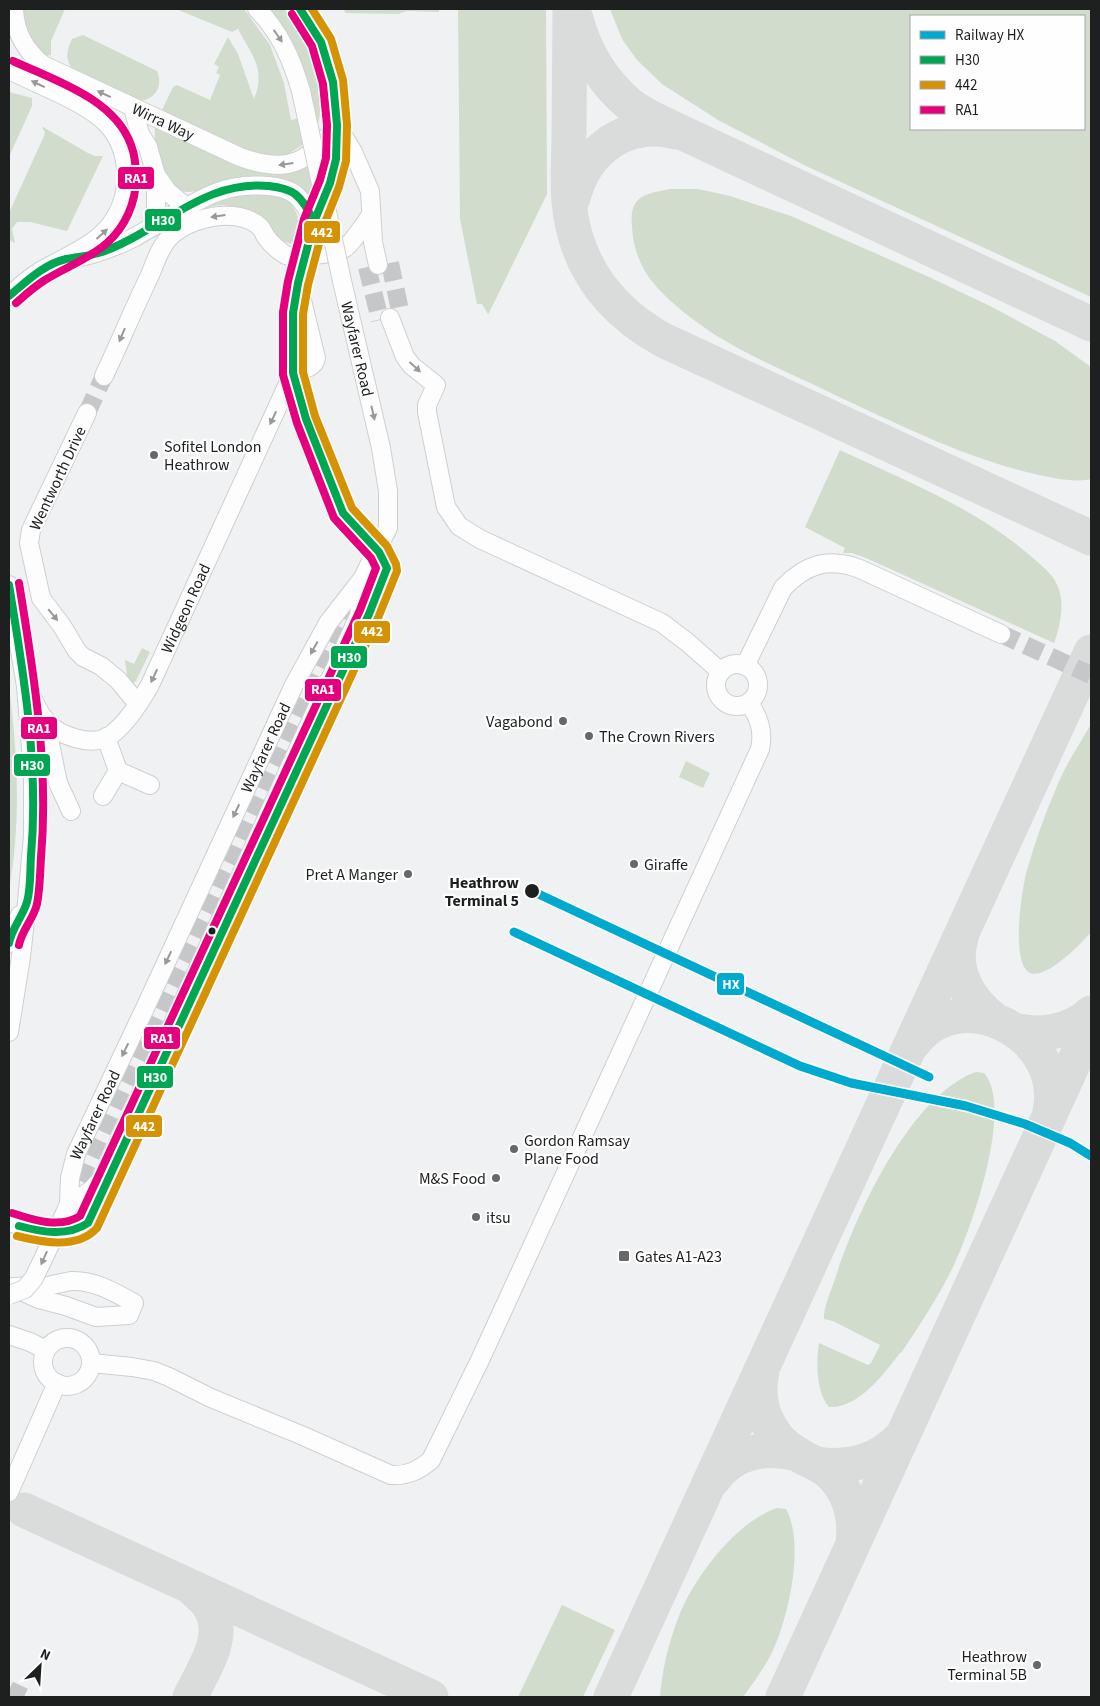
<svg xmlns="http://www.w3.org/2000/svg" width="1100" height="1706" font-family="'Source Sans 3',sans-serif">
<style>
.green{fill:#d2dccd;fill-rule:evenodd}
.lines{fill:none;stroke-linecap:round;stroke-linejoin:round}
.taxiway{stroke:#dadcdc;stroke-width:35}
.minor-tunnel{stroke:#c6c7c8;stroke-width:18;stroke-dasharray:18 9;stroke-linecap:butt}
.minor-casing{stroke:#cecfd0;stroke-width:20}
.minor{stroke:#fdfdfd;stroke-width:18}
.minor-bridge-casing{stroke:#cecfd0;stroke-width:20;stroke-linecap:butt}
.minor-bridge{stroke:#fdfdfd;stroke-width:18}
.bus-1-casing{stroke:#fefeff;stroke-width:11}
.bus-2-casing{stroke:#fefeff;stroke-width:11}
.bus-3-casing{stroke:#fefeff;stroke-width:11}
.bus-1{stroke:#00a651;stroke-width:8}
.bus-2{stroke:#d69205;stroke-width:8}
.bus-3{stroke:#e5007d;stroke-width:8}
.rail-1-casing{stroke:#fefeff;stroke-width:12}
.rail-1{stroke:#00a9ce;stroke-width:9}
.oneway{fill:#999}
.poi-dot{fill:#686869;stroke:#fefeff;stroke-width:2}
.stop-dot{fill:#1e1f1f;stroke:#fefeff;stroke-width:2}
.labels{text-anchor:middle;stroke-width:4.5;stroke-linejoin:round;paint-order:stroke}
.street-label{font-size:16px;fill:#1e1f1f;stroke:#fefeff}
.poi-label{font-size:16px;fill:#1e1f1f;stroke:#fefeff;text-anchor:start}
.stop-label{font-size:16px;font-weight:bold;fill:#1e1f1f;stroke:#fefeff;text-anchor:end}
.line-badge{stroke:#fefeff;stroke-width:2}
.badge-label{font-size:14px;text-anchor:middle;font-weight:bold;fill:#fff}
</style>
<rect width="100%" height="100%" fill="#f0f1f2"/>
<path class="green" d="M22,9H65L51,41V55L45,56C27,39 26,33 22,9Z
M176,9H244L270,45L284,83L291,120L308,117C307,104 307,90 305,77C301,52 285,28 269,9H284L287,12C293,20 300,28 305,37C313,55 325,104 318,123C315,133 308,141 299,147C290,154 279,158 267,157C252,155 238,147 224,141C203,131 182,122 161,112L173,87L177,85L210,100L220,75L216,73L219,67L214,64L228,37L238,54L254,99C266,68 252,56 238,29L232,32Z
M344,9H439V12L407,11L398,14L345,13Z
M458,9H546L547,194L489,313L488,314L482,304H477L460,219Z
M610,9H1091V297L806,166L718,120L662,84L637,60L622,39ZM911,16H1084V129H911Z
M83,35L157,71C165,89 151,105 131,99C121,96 86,80 77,74C75,73 71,68 70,65C65,56 68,48 72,39Z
M9,92L32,98V106L9,157Z
M156,123L258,169L325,148L309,203C280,197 251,189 222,185C211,183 199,192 188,192C160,193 151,144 156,123Z
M43,127L88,153L95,156H103L67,231L30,222H17L12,229L15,243L9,240V213L44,136L45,132L42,128Z
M670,189H698L730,196L791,216L929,277L992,307L1055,341L1091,367V479C1074,483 1052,478 1035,474C965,458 900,425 835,395C796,376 754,359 717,336C697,323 670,303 655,285C641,269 633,249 632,227C629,196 644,194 670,189Z
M257,193C264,194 273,194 280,196C298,203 305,230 293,244C282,243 273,234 263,227C256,222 247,213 238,209C208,195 175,224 151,239L147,232L207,201Z
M840,450C906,481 978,509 1033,558C1042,566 1054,575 1058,587C1065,603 1060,628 1054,643L866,558L852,553H843L845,548L805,527Z
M142,648L150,652L136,681L132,684L127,675L125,660L134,664Z
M9,687C18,754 21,824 9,890Z
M1091,724V932C1082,943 1046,980 1030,973C1010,963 1022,888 1027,870C1035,843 1044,816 1055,791C1064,767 1079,745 1091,724Z
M686,761L710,773L703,788L679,777Z
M976,1072L984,1073C1014,1106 972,1227 954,1265C939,1296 920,1325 901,1353H900C884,1374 858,1409 829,1407C816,1393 816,1362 819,1343L868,1365L871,1363L880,1345L833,1321L824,1319C823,1307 832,1289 836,1276C856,1213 912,1094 976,1072Z
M777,1508L786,1509C805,1543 789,1614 774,1648C766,1666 754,1682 743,1697H660C662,1670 669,1641 679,1616C694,1577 737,1521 777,1508Z
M562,1605L615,1630L583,1697H518Z"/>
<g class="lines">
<path class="taxiway" d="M570,9C570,51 569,92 569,134C569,157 567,180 569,202C575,266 609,310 663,340L1091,538
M576,19C585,52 602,81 629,104C641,114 656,120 670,127L1091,324
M573,198C585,150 626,119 676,132
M961,938C951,972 970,1002 996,1021
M1014,1030C1041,1037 1070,1032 1091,1013
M912,1045C958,979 1066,1034 1050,1112
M762,1371C755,1404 767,1436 797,1454C808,1461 820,1464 830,1473C850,1492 856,1517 853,1544
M817,1464C851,1469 879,1461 902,1436
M713,1480C733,1451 766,1446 798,1454
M24,1510L431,1697
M190,1697C202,1672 227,1637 211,1609C207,1601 199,1595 193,1589
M611,1697L1091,652
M783,1697L1091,1025"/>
<path class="minor-tunnel" d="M390,263L401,315
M367,267L380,320
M87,413L104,376
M1001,634L1091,675
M358,636L387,568
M68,1205L348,603
M88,1223L113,1169
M9,1690L24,1697"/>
<g class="minor-casing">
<g id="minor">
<path id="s1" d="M14,9C15,33 25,50 43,65L240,157C288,174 306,164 337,125"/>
<path d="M257,9C280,32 292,60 301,91"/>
<path d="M300,9L321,42L333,82L337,125L336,159L330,183L314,222L298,283L293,313V373L306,419L343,513L379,552L387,568"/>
<path d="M9,70C24,77 39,84 54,91C96,110 129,129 126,182C125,203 116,221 101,235C83,251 59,260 39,272C28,279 18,288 9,296"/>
<path d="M133,108L140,134L148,147L156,175V225"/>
<path d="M337,126L353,152L370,191L373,242L378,265"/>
<path d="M156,175L168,192L186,207"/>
<path d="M69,259C92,256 110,249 131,239C159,224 186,205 215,193C236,184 280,181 297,196C304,203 310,213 314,222"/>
<path d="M390,318L405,357L412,366L436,385L427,405V412L446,507L459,526L480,539L662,623L687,642L721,672"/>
<path d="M293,370C303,369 314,369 316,358L300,292"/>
<path d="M104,376C120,342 134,308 150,275C155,263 160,247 169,238C188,217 238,206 260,227C263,230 264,234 266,237C271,244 279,251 286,255C294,259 338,253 345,248C353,242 365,223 371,215"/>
<path d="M87,413L31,530L29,543L41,598L62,626L77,651L83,657L101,666L118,680L138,704"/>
<path d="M9,585L26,686L33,774V836L27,902L21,957L9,1032"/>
<circle cx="737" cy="685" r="21"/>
<path d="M745,666L783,588C806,564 828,557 860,569L1001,634"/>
<path id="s2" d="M26,686C32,697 37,710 45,720C58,736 93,748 111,735C127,723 139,703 149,687L293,373"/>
<path d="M45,719L58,783L71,811"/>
<path d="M118,771L150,785"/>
<path d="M103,796L118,771L106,737"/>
<path d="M9,943L11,933L20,915"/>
<path d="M69,1204C85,1195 94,1190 104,1175L359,616L363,578"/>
<path id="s3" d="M65,1213L69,1204L70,1178L76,1154L146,1006L294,685L328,623L363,578L371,561"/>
<path d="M9,1222C31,1230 68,1240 88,1223"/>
<path d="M71,1281C94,1280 114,1292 134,1303L129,1315L96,1317L66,1306L39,1299L12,1287L47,1286Z"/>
<path d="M9,1335L30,1342L46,1350"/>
<circle cx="67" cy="1362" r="24"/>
<path d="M91,1363L132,1367L154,1371L169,1377L211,1398L301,1435L391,1475C408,1476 419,1470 431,1460L480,1360L760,749C764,731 759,717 749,703"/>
<path d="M9,1492L57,1383"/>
</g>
</g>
<use href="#minor" class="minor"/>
<g class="minor-bridge-casing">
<g id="minor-bridge">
<path id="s4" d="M301,91L342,281L381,448L388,491V528L371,561"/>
<path d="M9,1295L25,1289L34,1278L65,1213"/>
</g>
</g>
<use href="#minor-bridge" class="minor-bridge"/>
<g class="bus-1-casing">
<path id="bus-1" d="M9,296C26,282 44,264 66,259C81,256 95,256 110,249C124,243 137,236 150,228C188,206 223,181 269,186C278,187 288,189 295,194C304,201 309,212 314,222
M9,585C24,675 39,765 31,856C30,871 31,888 27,902C23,916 12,928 9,943
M19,1226C42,1232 67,1237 88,1223L369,614L387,568L379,552L343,513L306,419L293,373V313L298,283L314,222L330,183L336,159L337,125L333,82L321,42L300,9"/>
</g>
<g class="bus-2-casing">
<path id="bus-2" d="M17,1236C41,1242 77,1250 97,1228L378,618L397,571L396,564L387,546L352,508L315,416L303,372V314L308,285L324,225L339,187L346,161L347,125L343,80L331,39L312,9"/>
</g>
<g class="bus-3-casing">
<path id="bus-3" d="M13,61C54,80 115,99 131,145C135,155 136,167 136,178C136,203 125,227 107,243C89,259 66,267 45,280C35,286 25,295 16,303
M19,945C22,930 34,918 37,904C40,889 40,873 41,858C49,766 34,674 19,583
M12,1213C33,1220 60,1229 80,1216L360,610L376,568L371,558L334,518L297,423L283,375V312L288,281L304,219L320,180L326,158L327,125L323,84L312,46L292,14"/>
</g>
<use href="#bus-1" class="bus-1"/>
<use href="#bus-2" class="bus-2"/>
<use href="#bus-3" class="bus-3"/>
<g class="rail-1-casing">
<path id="rail-1" d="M532,891L929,1077
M514,932L800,1066L851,1083L966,1106L1025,1124L1070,1143L1091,1156"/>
</g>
<use href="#rail-1" class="rail-1"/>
</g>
<defs><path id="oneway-solid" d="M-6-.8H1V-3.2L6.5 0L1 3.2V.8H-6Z" transform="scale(1.25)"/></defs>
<g class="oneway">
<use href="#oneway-solid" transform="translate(278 36) rotate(55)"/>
<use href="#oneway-solid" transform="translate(38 84) rotate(-155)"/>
<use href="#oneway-solid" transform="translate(104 94) rotate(-155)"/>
<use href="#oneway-solid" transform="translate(286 164) rotate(172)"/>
<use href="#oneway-solid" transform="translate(218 216) rotate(172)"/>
<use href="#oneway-solid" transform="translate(102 234) rotate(-42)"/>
<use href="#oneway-solid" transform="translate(122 335) rotate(113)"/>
<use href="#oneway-solid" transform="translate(415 367) rotate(42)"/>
<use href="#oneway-solid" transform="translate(373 413) rotate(77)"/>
<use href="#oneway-solid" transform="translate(273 418) rotate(115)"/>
<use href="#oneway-solid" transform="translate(53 615) rotate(51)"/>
<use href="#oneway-solid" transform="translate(314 648) rotate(119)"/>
<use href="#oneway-solid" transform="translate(154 676) rotate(115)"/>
<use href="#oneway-solid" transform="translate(236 811) rotate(115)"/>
<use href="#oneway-solid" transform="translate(168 958) rotate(115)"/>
<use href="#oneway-solid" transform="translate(125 1050) rotate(116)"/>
<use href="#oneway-solid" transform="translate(44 1258) rotate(114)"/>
</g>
<g class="poi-dot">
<circle cx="154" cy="455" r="5"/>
<circle cx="563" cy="721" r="5"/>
<circle cx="589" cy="736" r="5"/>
<circle cx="634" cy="864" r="5"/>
<circle cx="408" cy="874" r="5"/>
<circle cx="514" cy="1149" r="5"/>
<circle cx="496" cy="1178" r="5"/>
<circle cx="476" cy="1217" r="5"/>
<rect x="618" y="1250" width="12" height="12" rx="2.5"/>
<circle cx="1037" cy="1665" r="5"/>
</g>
<g class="stop-dot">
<circle cx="532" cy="891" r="8"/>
<circle cx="212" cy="931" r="4.5"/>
</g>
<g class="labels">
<g class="street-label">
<text dy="6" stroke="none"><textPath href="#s1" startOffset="198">Wirra Way</textPath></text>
<text dy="6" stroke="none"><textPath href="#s4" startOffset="264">Wayfarer Road</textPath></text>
<text transform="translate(57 478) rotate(-65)" y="6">Wentworth Drive</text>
<text dy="6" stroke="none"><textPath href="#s2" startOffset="260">Widgeon Road</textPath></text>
<text dy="6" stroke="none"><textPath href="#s3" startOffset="509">Wayfarer Road</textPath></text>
<text dy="6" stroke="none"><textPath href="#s3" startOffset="104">Wayfarer Road</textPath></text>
</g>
<g class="poi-label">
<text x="164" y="452">Sofitel London<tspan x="164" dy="18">Heathrow</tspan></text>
<text x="553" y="727" text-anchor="end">Vagabond</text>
<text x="599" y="742">The Crown Rivers</text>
<text x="644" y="870">Giraffe</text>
<text x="398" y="880" text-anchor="end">Pret A Manger</text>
<text x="524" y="1146">Gordon Ramsay<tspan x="524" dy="18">Plane Food</tspan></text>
<text x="486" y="1184" text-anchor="end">M&amp;S Food</text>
<text x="486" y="1223">itsu</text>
<text x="635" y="1262">Gates A1-A23</text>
<text x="1027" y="1662" text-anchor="end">Heathrow<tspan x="1027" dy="18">Terminal 5B</tspan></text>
</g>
<g class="stop-label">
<text x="519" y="888">Heathrow<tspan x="519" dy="18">Terminal 5</tspan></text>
</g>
</g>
<g class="line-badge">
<rect x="117" y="166" width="38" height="24" rx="5" fill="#e5007d"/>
<rect x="144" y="208" width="38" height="24" rx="5" fill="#00a651"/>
<rect x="303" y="220" width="38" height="24" rx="5" fill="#d69205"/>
<rect x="353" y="620" width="38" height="24" rx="5" fill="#d69205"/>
<rect x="330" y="645" width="38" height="24" rx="5" fill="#00a651"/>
<rect x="304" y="678" width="38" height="24" rx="5" fill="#e5007d"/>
<rect x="20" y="716" width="38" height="24" rx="5" fill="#e5007d"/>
<rect x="13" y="753" width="38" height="24" rx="5" fill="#00a651"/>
<rect x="716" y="972" width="29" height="24" rx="5" fill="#00a9ce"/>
<rect x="143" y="1026" width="38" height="24" rx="5" fill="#e5007d"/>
<rect x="136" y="1065" width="38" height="24" rx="5" fill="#00a651"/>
<rect x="125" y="1114" width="38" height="24" rx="5" fill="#d69205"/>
</g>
<g class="badge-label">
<text x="136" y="183">RA1</text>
<text x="163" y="225">H30</text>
<text x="322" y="237">442</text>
<text x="372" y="636">442</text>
<text x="349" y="662">H30</text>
<text x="323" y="694">RA1</text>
<text x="39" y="733">RA1</text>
<text x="32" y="770">H30</text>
<text x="731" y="989">HX</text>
<text x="162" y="1043">RA1</text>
<text x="155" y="1082">H30</text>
<text x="144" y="1131">442</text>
</g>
<rect width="1100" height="1706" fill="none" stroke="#1e1f1f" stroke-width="20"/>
<rect x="910" y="15" width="175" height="115" fill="#fefeff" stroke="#a4a5a5"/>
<rect x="920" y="31" width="25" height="8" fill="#00a9ce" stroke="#a4a5a5"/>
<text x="955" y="40" font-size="15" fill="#1e1f1f">Railway HX</text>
<rect x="920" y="56" width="25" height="8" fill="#00a651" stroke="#a4a5a5"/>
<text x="955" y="65" font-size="15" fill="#1e1f1f">H30</text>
<rect x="920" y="81" width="25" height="8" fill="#d69205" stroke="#a4a5a5"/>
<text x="955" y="90" font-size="15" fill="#1e1f1f">442</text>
<rect x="920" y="106" width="25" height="8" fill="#e5007d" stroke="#a4a5a5"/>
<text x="955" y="115" font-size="15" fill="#1e1f1f">RA1</text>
<g transform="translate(40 1666) rotate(25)" stroke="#fefeff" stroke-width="4" paint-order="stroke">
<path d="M0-4L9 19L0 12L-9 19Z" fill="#1e1f1f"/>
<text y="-8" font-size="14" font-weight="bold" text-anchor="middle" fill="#1e1f1f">N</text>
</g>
</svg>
